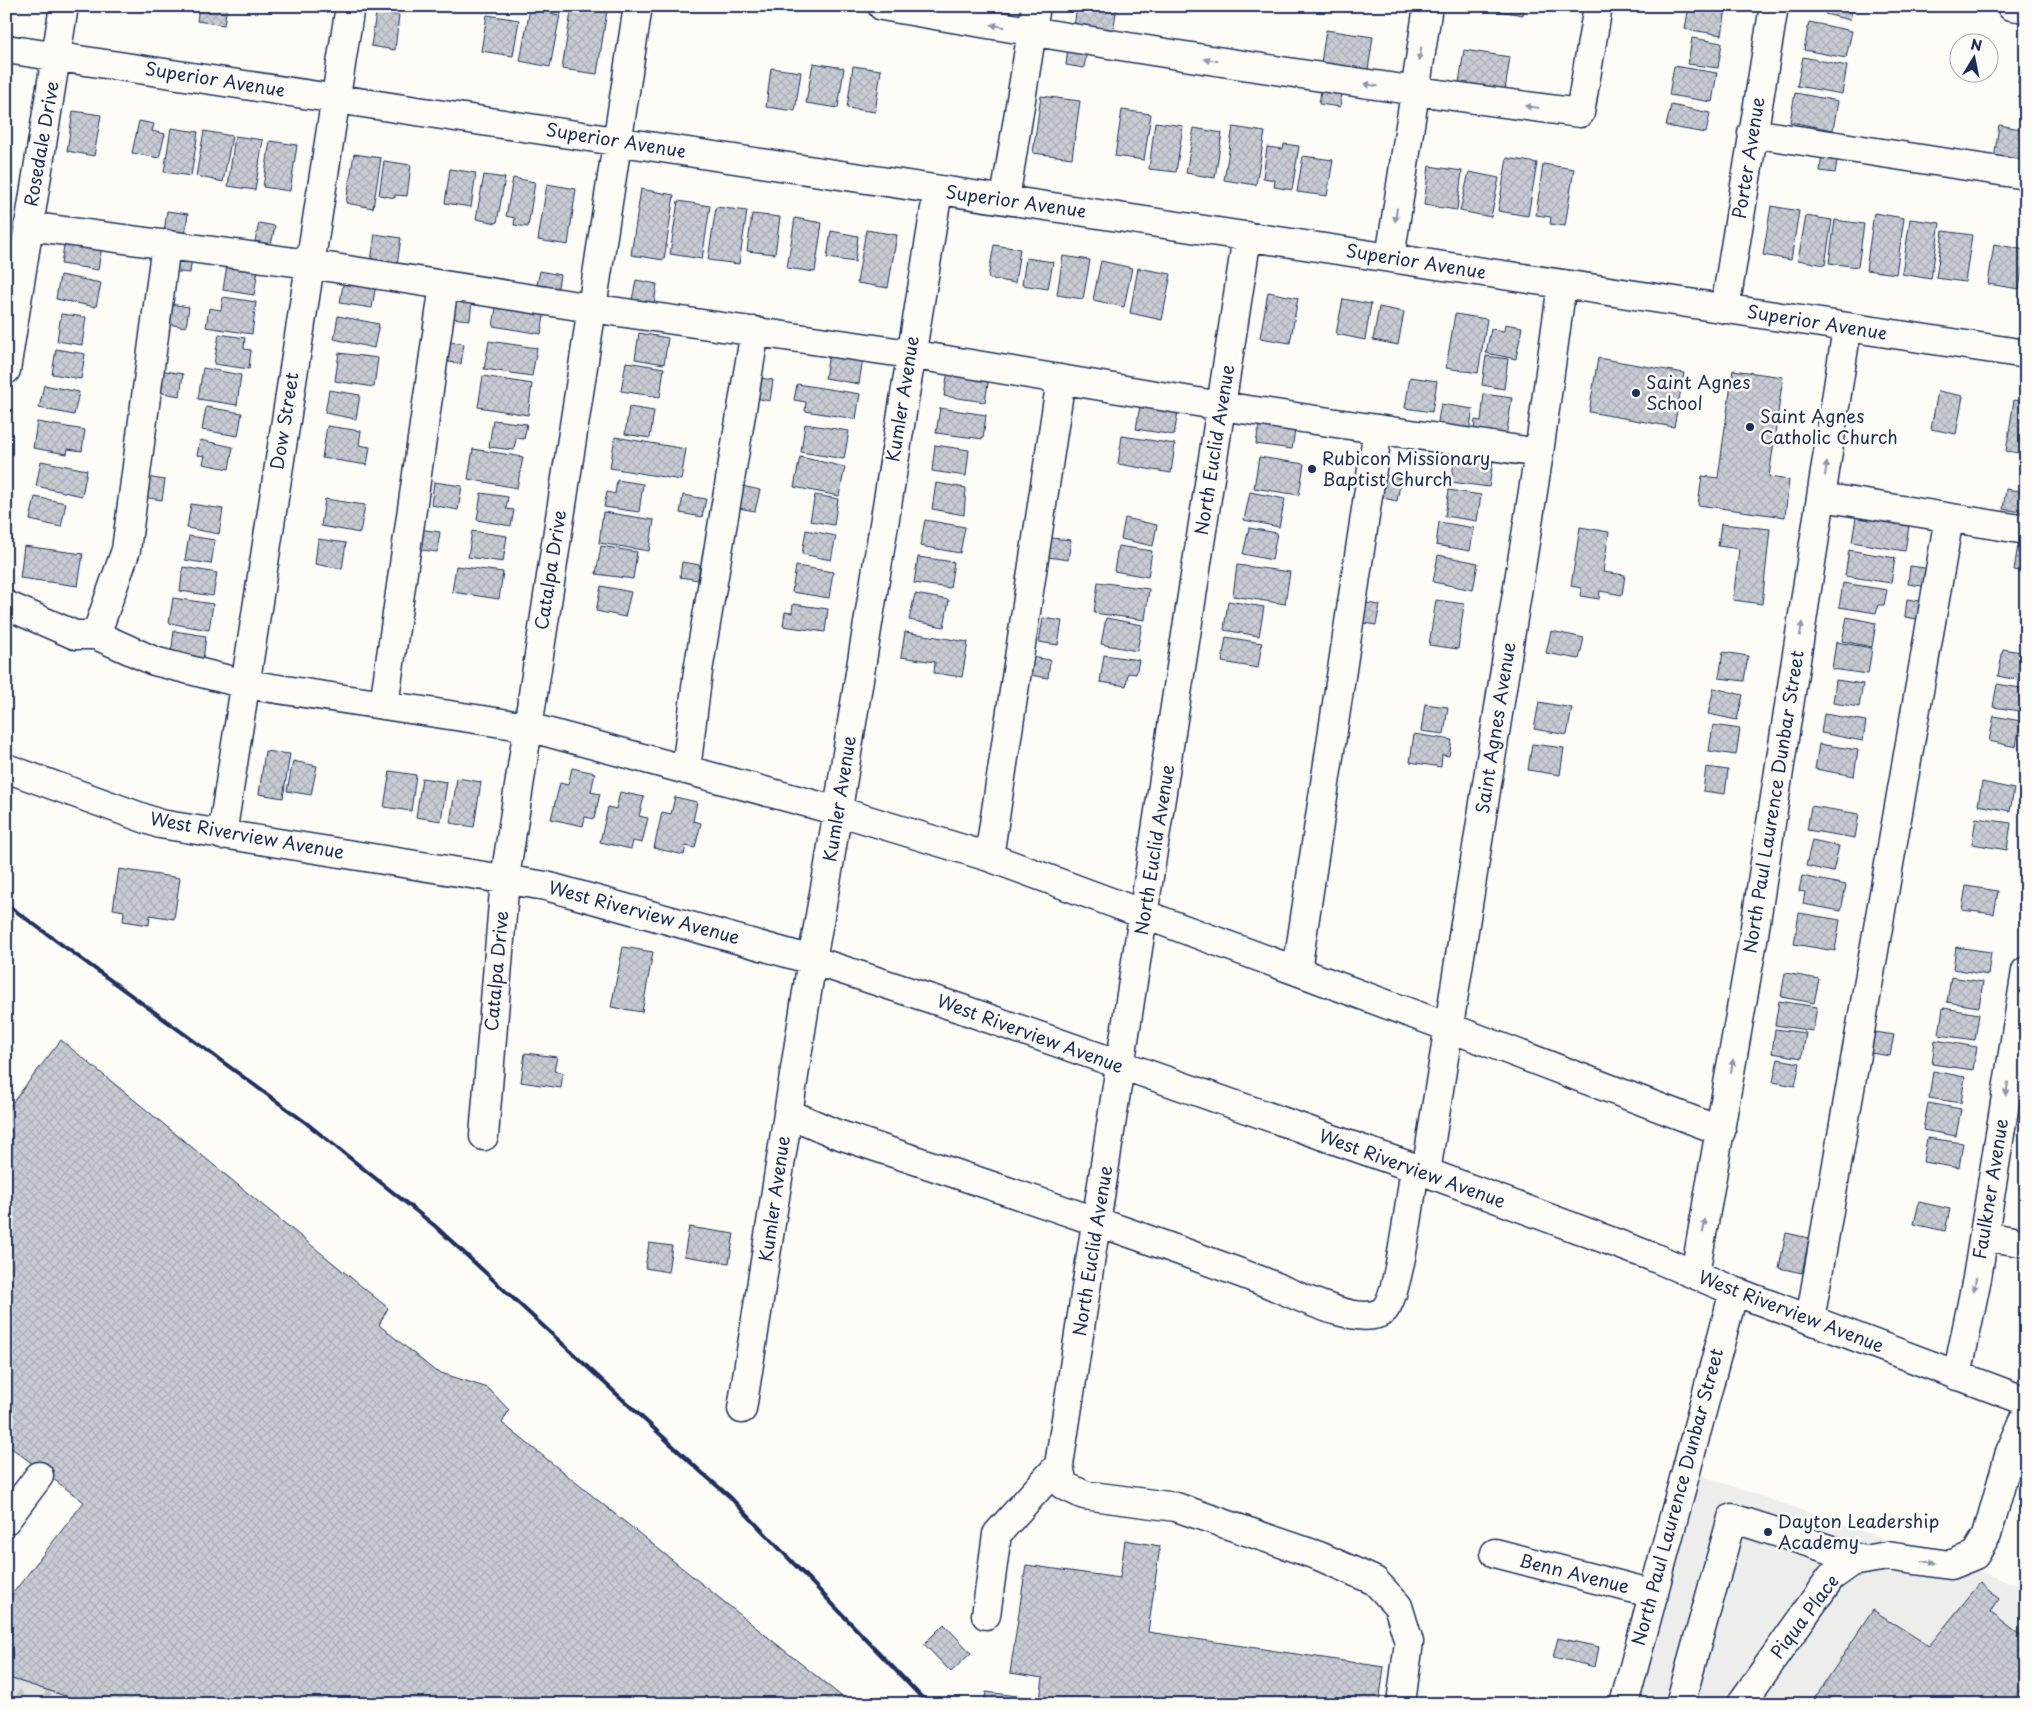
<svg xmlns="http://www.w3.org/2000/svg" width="2032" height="1710" font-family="'Playpen Sans',sans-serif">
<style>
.built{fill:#edeeec}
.forest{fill:url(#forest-firs);stroke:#7e88a0}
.building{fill:url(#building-cross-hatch);stroke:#1b2f5e}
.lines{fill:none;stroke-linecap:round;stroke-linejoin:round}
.minor-casing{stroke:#1b2f5e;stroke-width:31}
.minor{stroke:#fdfcf7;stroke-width:28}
.rail{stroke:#1b2f5e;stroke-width:4}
.oneway{fill:#8c96aa}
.poi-dot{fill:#1b2f5e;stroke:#fdfcf7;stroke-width:2}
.labels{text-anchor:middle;stroke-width:5;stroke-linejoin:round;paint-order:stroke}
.street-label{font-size:18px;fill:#1b2f5e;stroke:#fdfcf7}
.poi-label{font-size:18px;fill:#1b2f5e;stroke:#fdfcf7;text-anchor:start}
</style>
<defs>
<pattern id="forest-firs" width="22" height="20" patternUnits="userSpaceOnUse" patternTransform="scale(1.25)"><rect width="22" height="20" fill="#e0e1e3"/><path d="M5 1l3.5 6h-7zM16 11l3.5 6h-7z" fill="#c0c1c5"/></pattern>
<pattern id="building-cross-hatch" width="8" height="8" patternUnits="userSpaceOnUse" patternTransform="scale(1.25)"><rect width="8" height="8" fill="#c9ccd3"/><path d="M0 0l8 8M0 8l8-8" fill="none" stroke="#acb0b8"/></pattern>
</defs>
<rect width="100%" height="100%" fill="#fdfcf7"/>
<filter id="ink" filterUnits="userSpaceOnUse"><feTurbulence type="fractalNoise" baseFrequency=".02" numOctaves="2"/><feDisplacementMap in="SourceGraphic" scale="10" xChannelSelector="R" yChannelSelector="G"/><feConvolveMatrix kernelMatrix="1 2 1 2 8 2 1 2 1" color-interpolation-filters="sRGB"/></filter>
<g filter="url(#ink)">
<path class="built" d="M1688,1463L1706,1477L2026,1588V1704H1624Z"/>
<path class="forest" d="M6,1677L91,1704H6Z"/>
<path class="building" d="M126,6H151V12L125,9Z
M199,6H227L224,25L197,21Z
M572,6L607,11L597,74L562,69Z
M957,6H989L988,11Z
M1077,6H1117L1113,32L1074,27Z
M1470,6H1524L1523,15Z
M1689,6L1726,9L1722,35L1685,29Z
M1827,6H1853L1850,20L1825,14Z
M530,9L560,15L550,67L520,61Z
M376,13L399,15L395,50L371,46Z
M487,15L519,20L513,56L481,51Z
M1809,22L1852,31L1846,58L1804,50Z
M1326,30L1373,37L1368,70L1321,63Z
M1692,38L1722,43L1718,68L1688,64Z
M1068,47L1087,49L1084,68L1066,65Z
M1464,50L1510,57L1505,90L1459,83Z
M1803,57L1847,66L1842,94L1797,86Z
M2022,58L2026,59V84L2018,83Z
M813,63L844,68L838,108L806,103Z
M853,66L881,70L875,112L847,108Z
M1674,66L1717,73L1712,102L1669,95Z
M771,68L801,72L795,111L766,107Z
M1322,84L1343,87L1340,107L1319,104Z
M1795,93L1838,101L1833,130L1790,122Z
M1041,96L1080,101L1072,158L1033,153Z
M1671,105L1710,113L1706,133L1666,126Z
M1122,110L1151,114L1144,160L1115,156Z
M73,111L101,115L94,156L67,151Z
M139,121L154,124L152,131L165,134L159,158L132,153Z
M1155,122L1183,126L1176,172L1149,169Z
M1999,125L2026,130V164L1994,159Z
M1233,127L1265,132L1256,185L1224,180Z
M171,128L198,132L191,176L164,172Z
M1194,128L1222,133L1215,178L1186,173Z
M204,131L232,136L223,182L196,176Z
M235,136L263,140L255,190L228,186Z
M270,141L297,145L290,191L263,187Z
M1284,144L1299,146L1292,190L1274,187L1275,180L1263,178L1267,147L1283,149Z
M354,154L381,158L373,208L346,203Z
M1822,154L1838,155L1835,173L1820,171Z
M1303,156L1333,160L1327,196L1297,192Z
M1507,158L1537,163L1528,216L1498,211Z
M384,161L411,165L407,196L395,195V198L379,195Z
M1543,164L1574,169L1565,226L1550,224L1551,217L1536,215Z
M1429,166L1462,171L1457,210L1424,205Z
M450,169L476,173L471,207L445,203Z
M1469,172L1499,178L1491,217L1460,211Z
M484,175L505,178L497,223L476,219Z
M513,178L535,182L528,227L514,225L515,218L506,216Z
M547,184L576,189L568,245L538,240Z
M641,189L674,195L664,260L631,255Z
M678,201L710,206L702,259L670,254Z
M1771,206L1799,211L1791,260L1763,255Z
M716,207L747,211L739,264L708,260Z
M167,211L188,214L185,235L164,232Z
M1874,213L1904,218L1896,274L1866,270Z
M752,214L780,217L775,254L747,251Z
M1806,216L1832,220L1825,265L1798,260Z
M795,218L822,223L815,272L787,268Z
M1910,219L1940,223L1931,279L1902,274Z
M1835,220L1864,224L1858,267L1829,263Z
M259,223L275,226L271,245L255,241Z
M866,230L897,235L888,288L857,283Z
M831,231L858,236L855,262L827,258Z
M1943,231L1972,235L1965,282L1936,278Z
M375,234L401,238L397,265L371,261Z
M65,240L102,246L98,270L61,264Z
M1994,244L2025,250L2019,289L1988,284Z
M994,245L1020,249L1015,283L988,278Z
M172,254L192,257L190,273L170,271Z
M1063,256L1090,260L1083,299L1057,295Z
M1026,258L1053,262L1048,289L1022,285Z
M1101,261L1132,268L1124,307L1093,300Z
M227,265L258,270L254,295L223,290Z
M1138,268L1171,274L1162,320L1130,313Z
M540,271L560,275L557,293L536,289Z
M60,275L101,283L96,307L56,299Z
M344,278L376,284L372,308L340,303Z
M636,280L657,284L654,304L632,300Z
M1268,292L1298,298L1290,343L1260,338Z
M223,297L256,302L252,334L206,327L209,308L221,310Z
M453,298L472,300L470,320L450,318Z
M1343,299L1371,304L1365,340L1336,334Z
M497,302L545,310L541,334L493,326Z
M170,304L189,307L186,327L167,324Z
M1379,307L1404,312L1398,345L1373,340Z
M61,314L86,317L82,345L57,341Z
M1455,314L1487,319L1478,373L1446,368Z
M338,316L379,324L374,348L334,339Z
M1505,324L1522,327L1516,359L1486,353L1491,329L1504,331Z
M639,333L668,338L664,364L635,359Z
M219,334L245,338L244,349L251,350L249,369L214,364Z
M446,341L464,344L461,364L443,361Z
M489,341L537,348L532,376L484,369Z
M56,349L85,354L81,379L52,374Z
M339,353L378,358L374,387L335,381Z
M829,353L863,358L859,384L825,378Z
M1486,356L1508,359L1504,389L1482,385Z
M1598,358L1684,373L1674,427L1589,412Z
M626,362L664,368L660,397L621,391Z
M203,368L241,375L237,405L198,399Z
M160,370L183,374L180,396L157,392Z
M948,370L989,377L985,402L944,396Z
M1733,370L1783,377L1769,477L1789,480L1785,517L1698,505L1702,476L1718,478Z
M483,376L532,384L528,415L478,407Z
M753,377L773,380L770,401L750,397Z
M1410,377L1437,381L1432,412L1405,408Z
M797,384L860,394L856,419L805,411L806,402L794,400Z
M44,385L79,392L74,415L39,408Z
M329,390L360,395L356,419L325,413Z
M1938,391L1963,396L1956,434L1931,429Z
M1484,394L1512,398L1506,437L1474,432L1475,420L1481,421Z
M1141,400L1179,406L1174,435L1136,429Z
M2014,400L2026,402V454L2006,451Z
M1441,404L1473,409L1469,432L1437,427Z
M206,407L242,413L238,436L202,430Z
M629,407L654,411L650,438L625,434Z
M940,408L986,415L983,439L936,433Z
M1260,419L1296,424L1292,449L1256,444Z
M493,420L527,424L524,439L516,438L514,450L489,447Z
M37,422L85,430L82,451L68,449L67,454L33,448Z
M805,424L849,431L844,459L801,452Z
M327,426L361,431L359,445L370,447L367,465L322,458Z
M1122,436L1175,444L1171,473L1118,464Z
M615,437L686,449L681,480L610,468Z
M200,440L233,447L229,469L203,464L205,456L197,455Z
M935,445L969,450L966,476L932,471Z
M473,449L523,457L517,488L468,479Z
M1455,456L1493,461L1489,487L1451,482Z
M800,457L845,467L839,496L794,487Z
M1259,457L1304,464L1299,495L1254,488Z
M41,461L87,470L82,496L36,486Z
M1383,475L1401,479L1397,501L1378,497Z
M146,477L165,480L162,500L142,497Z
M617,480L643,484L639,512L604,507L607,492L615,494Z
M434,482L462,486L458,510L431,505Z
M936,483L966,488L964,515L932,509Z
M742,486L760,490L755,511L738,508Z
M2006,489L2025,492L2022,512L2003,509Z
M1449,490L1481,495L1477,521L1445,516Z
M1250,492L1285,499L1279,527L1244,520Z
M481,493L508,497L506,509L514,510L511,526L477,520Z
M683,495L706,499L702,517L680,513Z
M815,495L838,499L834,525L810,521Z
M35,497L66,503L61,527L30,520Z
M325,499L365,505L360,533L321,526Z
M191,504L223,509L219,534L187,528Z
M603,512L654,520L649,551L599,543Z
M1856,517L1909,526L1905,551L1852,542Z
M1125,518L1157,525L1153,546L1121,539Z
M925,520L965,527L960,553L920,546Z
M1439,522L1474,528L1470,551L1436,545Z
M1721,524L1770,529L1762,604L1733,600L1739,549L1718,546Z
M1580,527L1609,532L1603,572L1625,575L1622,595L1600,591L1599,599L1580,596L1581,588L1571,586Z
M1249,528L1277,533L1272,560L1243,554Z
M419,529L440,532L437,552L416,549Z
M806,530L836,536L831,560L802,554Z
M472,531L507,536L503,562L468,557Z
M189,536L215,540L211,564L185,560Z
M1051,538L1071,540L1068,560L1048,557Z
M318,539L346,543L342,569L315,564Z
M2018,545L2026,546V572L2014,570Z
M24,546L83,554L78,586L20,578Z
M601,546L637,552L633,579L596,574Z
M1118,546L1152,551L1148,577L1114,571Z
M1849,550L1895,558L1891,583L1845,576Z
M1438,555L1478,563L1473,590L1433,582Z
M918,557L954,562L950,588L914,583Z
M682,562L700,565L698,580L680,577Z
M1237,565L1290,572L1285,604L1233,596Z
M456,566L503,572L499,599L452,592Z
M796,566L833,572L829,598L792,592Z
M1910,566L1932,569L1929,587L1908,584Z
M183,567L217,573L213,596L180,591Z
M1098,582L1149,589L1145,620L1094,613Z
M1843,583L1887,590L1884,605H1878L1876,613L1839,607Z
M601,586L631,592L625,617L596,611Z
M915,594L949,600L944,627L909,620Z
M173,598L213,604L209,630L169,623Z
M1907,599L1926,602L1923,620L1905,617Z
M1436,600L1464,604L1458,649L1429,645Z
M1228,601L1264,607L1259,636L1224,630Z
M1359,602L1380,605L1376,625L1356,622Z
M793,604L828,609L825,632L783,626L785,612L792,613Z
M1847,617L1876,623L1872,647L1842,641Z
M1043,618L1062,621L1058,645L1039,642Z
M1106,618L1142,625L1137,651L1101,644Z
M174,631L206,636L203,660L171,655Z
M1551,631L1584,638L1579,659L1546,653Z
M905,632L968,642L962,677L934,673L935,662L901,657Z
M1226,637L1262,643L1258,668L1222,662Z
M1836,642L1872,648L1868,674L1832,669Z
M2003,649L2026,653V682L1998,676Z
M1723,652L1748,656L1744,681L1719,678Z
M1104,655L1139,660L1136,674L1128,673L1126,686L1100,682Z
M1032,657L1050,660L1048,678L1030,675Z
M1836,680L1863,684L1859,707L1833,703Z
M1997,684L2026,689V712L1993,707Z
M1714,688L1743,695L1737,720L1708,714Z
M1539,702L1572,708L1567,735L1534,729Z
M1425,704L1448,707L1444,734L1421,731Z
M1824,714L1866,721L1863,741L1821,733Z
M1994,716L2026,722V736L2018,734L2016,747L1989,741Z
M1713,725L1740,729L1736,755L1709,751Z
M1414,734L1452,740L1449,756L1442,755L1441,767L1410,762Z
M1532,744L1564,748L1560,775L1528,770Z
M1819,744L1858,750L1854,776L1815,769Z
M265,751L290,754L283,798L259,794Z
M293,761L317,766L311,795L287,791Z
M1706,767L1728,770L1725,794L1703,791Z
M572,768L595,773L591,792L600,794L594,819L585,817L583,826L551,819L560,783L568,785Z
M390,771L416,775L411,811L384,807Z
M422,778L447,782L441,821L416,817Z
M457,778L481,782L474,827L450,823Z
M1982,782L2014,789L2010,811L1978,805Z
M620,792L644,797L639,816L648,818L642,843L633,841L631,849L600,842L608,807L616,809Z
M675,797L697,802L693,821L701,823L695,848L686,846L684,855L654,848L662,812L671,814Z
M1811,806L1859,814L1855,838L1807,830Z
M1976,818L2011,823L2007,850L1972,844Z
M1812,840L1839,846L1833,872L1806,866Z
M119,869L180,878L174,919L150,915L149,925L123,921L124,911L113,909Z
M1802,876L1846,885L1841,911L1803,904L1805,892L1799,891Z
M1966,886L1998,891L1994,914L1962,910Z
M1799,913L1840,920L1835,951L1794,944Z
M623,947L653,952L642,1012L611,1007Z
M1956,947L1991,952L1988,975L1953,969Z
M1785,973L1819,979L1814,1003L1781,997Z
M1951,977L1983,982L1979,1007L1947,1002Z
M1779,1001L1817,1007L1813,1031L1775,1025Z
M1943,1008L1979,1014L1975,1040L1939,1035Z
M1775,1029L1806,1033L1802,1058L1772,1053Z
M1875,1032L1894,1035L1890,1056L1871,1053Z
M61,1040L388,1308L379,1325L435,1371L488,1388L509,1410L502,1423L851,1704H91L6,1677V1602L84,1502L6,1444V1111Z
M1935,1040L1977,1047L1973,1070L1932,1064Z
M525,1053L557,1057L554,1071L563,1073L561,1088L521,1082Z
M1778,1059L1800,1063L1795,1086L1773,1082Z
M1933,1071L1965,1077L1961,1103L1929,1098Z
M1928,1103L1961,1109L1956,1136L1923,1130Z
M1927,1138L1963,1143L1959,1168L1923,1162Z
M1919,1202L1950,1209L1945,1231L1914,1224Z
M689,1227L734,1234L729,1263L684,1256Z
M1786,1233L1809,1238L1802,1273L1779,1268Z
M649,1243L672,1246L668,1272L645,1268Z
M1125,1540L1160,1546L1148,1632L1384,1667L1379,1704H984L986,1692L1040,1699L1043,1678L1010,1673L1026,1565L1120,1578Z
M1980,1583L1999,1599L1990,1612L2026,1640V1684L2011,1704H1811L1873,1610L1929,1646Z
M944,1624L971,1653L951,1672L924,1644Z
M1558,1638L1599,1647L1595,1667L1553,1657Z"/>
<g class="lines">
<g class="minor-casing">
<path id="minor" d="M882,6C1114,46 1347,83 1580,113L1598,6
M2011,6L2026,8
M6,49L2026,354
M1752,133L2026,175
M1005,199L1036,6
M28,226L309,264L591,308L910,354L1221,406L1539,453
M1247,236L1059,1465L1063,1485L1084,1495L1176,1507L1319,1556L1375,1581L1398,1606L1409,1642L1401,1703
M1390,258L1428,6
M1725,309L1774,6
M6,370L64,6
M1822,497L2026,530
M6,605L75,635H96L126,550L166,244
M96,635L154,661L245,684L528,727L838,811L989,857L1448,1027L1721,1131
M384,705L444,285
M6,768L160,824L546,886L812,960L959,1008L1415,1168L1653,1257L1734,1291L2026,1401
M686,770L698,671L755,331
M222,835L350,6
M989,857L1061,379
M1297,971L1378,429
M788,1113L834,1133C977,1181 1121,1228 1262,1281C1289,1291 1359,1329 1383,1311C1399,1298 1411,1193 1415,1168
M484,1136L505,878L638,6
M1426,1172L1539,453L1562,284
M1984,1236L2026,1243
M1695,1274L1754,934L1847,328
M1810,1320L1949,518
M1957,1376L1977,1278L2026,971
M742,1409L812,960L828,871L938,190
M6,1520L39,1476
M1495,1553L1654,1594
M986,1615L997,1534L1059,1465
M1624,1704L1734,1291
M1680,1704L1732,1518L1863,1560
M1741,1704L1831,1577L1852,1562L1887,1556L1950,1565L1975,1555L1987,1535L2010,1452L2026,1416"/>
</g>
<use href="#minor" class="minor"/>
<path class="rail" d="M6,904L305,1122L435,1226L700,1471L729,1496L928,1704"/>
</g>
<defs><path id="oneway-solid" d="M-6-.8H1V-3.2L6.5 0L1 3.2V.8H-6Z" transform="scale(1.25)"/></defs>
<g class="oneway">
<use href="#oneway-solid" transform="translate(998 26) rotate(-170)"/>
<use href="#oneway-solid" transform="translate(1420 54) rotate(100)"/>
<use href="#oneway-solid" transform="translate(1211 60) rotate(-171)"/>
<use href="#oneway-solid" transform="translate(1371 85) rotate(-171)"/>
<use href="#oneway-solid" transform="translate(1532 107) rotate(-173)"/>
<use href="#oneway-solid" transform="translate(1396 215) rotate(98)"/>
<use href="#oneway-solid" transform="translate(1826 469) rotate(-82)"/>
<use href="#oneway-solid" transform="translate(1801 629) rotate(-81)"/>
<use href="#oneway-solid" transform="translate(1732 1066) rotate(-81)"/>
<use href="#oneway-solid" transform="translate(2007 1089) rotate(99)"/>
<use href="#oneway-solid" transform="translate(1704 1226) rotate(-80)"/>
<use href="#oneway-solid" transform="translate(1975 1284) rotate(101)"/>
<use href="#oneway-solid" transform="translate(1929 1562) rotate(8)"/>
</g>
</g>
<g class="poi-dot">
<circle cx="1636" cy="393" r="5"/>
<circle cx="1750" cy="427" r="5"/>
<circle cx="1312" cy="469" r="5"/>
<circle cx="1768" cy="1532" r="5"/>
</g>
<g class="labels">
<g class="street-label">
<text transform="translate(215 80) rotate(9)" y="6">Superior Avenue</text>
<text transform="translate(616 141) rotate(9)" y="6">Superior Avenue</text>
<text transform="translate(42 144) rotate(-80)" y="6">Rosedale Drive</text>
<text transform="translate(1749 158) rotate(-81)" y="6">Porter Avenue</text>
<text transform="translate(1016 202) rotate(8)" y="6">Superior Avenue</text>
<text transform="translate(1416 262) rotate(9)" y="6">Superior Avenue</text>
<text transform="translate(1817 323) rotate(9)" y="6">Superior Avenue</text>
<text transform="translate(903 399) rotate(-81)" y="6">Kumler Avenue</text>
<text transform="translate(285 421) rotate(-81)" y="6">Dow Street</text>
<text transform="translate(1215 450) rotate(-81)" y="6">North Euclid Avenue</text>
<text transform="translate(551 570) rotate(-81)" y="6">Catalpa Drive</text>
<text transform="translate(1496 728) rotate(-81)" y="6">Saint Agnes Avenue</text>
<text transform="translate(840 799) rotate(-81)" y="6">Kumler Avenue</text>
<text transform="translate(1774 802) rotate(-81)" y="6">North Paul Laurence Dunbar Street</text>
<text transform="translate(247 836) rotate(10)" y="6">West Riverview Avenue</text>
<text transform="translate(1155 850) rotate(-81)" y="6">North Euclid Avenue</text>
<text transform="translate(644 913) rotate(15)" y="6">West Riverview Avenue</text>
<text transform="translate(497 971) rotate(-85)" y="6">Catalpa Drive</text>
<text transform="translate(1030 1034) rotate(20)" y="6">West Riverview Avenue</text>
<text transform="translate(1412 1169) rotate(20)" y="6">West Riverview Avenue</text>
<text transform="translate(1991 1189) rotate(-81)" y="6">Faulkner Avenue</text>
<text transform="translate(775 1199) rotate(-82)" y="6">Kumler Avenue</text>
<text transform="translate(1093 1251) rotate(-81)" y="6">North Euclid Avenue</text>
<text transform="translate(1791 1312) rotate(21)" y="6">West Riverview Avenue</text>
<text transform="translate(1678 1497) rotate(-75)" y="6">North Paul Laurence Dunbar Street</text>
<text transform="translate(1574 1574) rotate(14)" y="6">Benn Avenue</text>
<text transform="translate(1805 1617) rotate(-53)" y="6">Piqua Place</text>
</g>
<g class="poi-label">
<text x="1646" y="389">Saint Agnes<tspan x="1646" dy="21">School</tspan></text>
<text x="1760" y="423">Saint Agnes<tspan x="1760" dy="21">Catholic Church</tspan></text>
<text x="1322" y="465">Rubicon Missionary<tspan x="1322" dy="21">Baptist Church</tspan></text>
<text x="1778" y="1528">Dayton Leadership<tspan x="1778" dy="21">Academy</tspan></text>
</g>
</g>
<rect width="2032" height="1710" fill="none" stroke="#fdfcf7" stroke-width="25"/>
<rect x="12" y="12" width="2007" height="1685" fill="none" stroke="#1b2f5e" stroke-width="2" filter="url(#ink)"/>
<g transform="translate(1974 58) rotate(10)"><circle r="24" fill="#fdfcf7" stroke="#a3aaba"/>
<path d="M0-4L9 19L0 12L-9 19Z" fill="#1b2f5e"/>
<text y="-8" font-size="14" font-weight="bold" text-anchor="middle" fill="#1b2f5e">N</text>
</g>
</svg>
